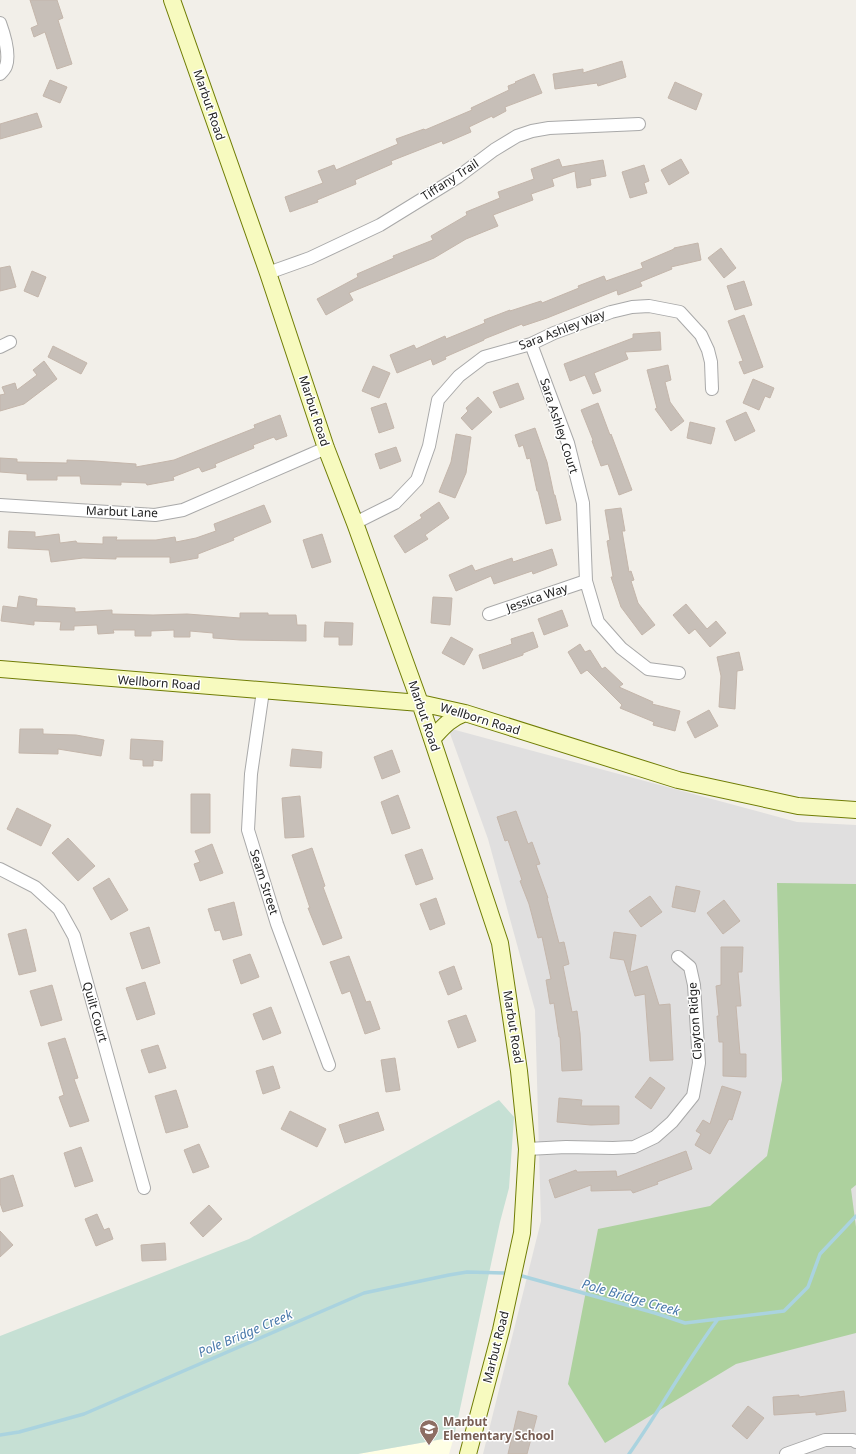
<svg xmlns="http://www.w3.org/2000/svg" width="856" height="1454" font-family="'Noto Sans',sans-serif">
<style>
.residential{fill:#e0dfdf}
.education{fill:#ffffe5}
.forest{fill:#add19e}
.wetland{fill:#c6e0d4}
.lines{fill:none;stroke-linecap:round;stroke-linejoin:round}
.stream{stroke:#aad3df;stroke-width:3.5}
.building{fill:#c7bfb8;stroke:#c4b6ab}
.street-casing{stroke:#a9a9a9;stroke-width:14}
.secondary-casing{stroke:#707d05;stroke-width:18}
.street{stroke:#fff;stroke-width:12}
.secondary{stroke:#f7fabf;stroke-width:16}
.labels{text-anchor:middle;stroke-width:3;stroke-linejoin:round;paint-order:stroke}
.street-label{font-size:12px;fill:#222;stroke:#fff}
.education-label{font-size:12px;font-weight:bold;fill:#785e54;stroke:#fff;text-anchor:start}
.water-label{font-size:13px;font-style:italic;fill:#4a7aab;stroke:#fff}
</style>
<rect width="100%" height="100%" fill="#f2efe9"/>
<path class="residential" d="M448,728L797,822L856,825V1454H483L541,1221L535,1010L488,839Z"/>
<path class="education" d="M454,1437L449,1454H358Z"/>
<path class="forest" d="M777,883L856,884V1185L851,1189L856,1227V1333L736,1364L605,1443L568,1384L598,1229L710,1206L767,1156L782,1080Z"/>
<path class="wetland" d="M499,1100L514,1117L509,1188L500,1222L454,1437L358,1454H0V1336L249,1239Z"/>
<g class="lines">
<path class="stream" d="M522,1276L655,1313L685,1323L784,1311L808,1287L820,1254L856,1216
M0,1435L19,1432L84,1414L364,1293L449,1275L467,1272L504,1273
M629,1454C660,1410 686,1362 718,1319"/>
</g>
<path class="building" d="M30,0H57L63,18L58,20L72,64L57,69L45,32L34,37L31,28L38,25Z
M622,61L626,77L598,86L597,83L555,89L553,74L583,69V73Z
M534,74L542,93L505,107L506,111L493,118L492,116L469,127L471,132L443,144L442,141L391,161L392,164L355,180L356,184L317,200L318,202L290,212L285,197L323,183L318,171L334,165L336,170L398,144L396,139L424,129L425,130L472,110L471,108L509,90L508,86L516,83L515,82Z
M50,80L67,87L60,103L43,96Z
M675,82L702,94L696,110L668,98Z
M37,113L42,127L0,139V124Z
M559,159L562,167L603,160L606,176L590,179L591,185L577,188L575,171L552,179L554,186L531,194L533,200L493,215L498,226L466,239L434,258L349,293L353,300L326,315L317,299L358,277L357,274L394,258L393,256L433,240L431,236L467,215L466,212L500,198L498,192L534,179L531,169Z
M681,159L689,173L669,185L661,170Z
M644,165L649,181L644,183L647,193L630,198L622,172Z
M698,243L701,260L671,267L672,269L640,282L642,286L618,295L617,290L547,318L523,326L522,324L484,339V340L445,357L446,359L433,365L431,359L397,373L390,355L414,345L416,349L445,336L446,339L485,323L484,320L510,310V311L541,301L542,303L579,288L578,286L604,276L606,281L643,268L641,263L674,249V248Z
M721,248L736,268L724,278L708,258Z
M10,266L16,287L0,291V268Z
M32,271L46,277L38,297L24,291Z
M744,281L752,305L735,310L727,286Z
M744,315L763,367L744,374L739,362L743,361L728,321Z
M660,332L661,350L625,352L628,359L594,373L601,391L593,394L585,375L570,381L564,364L633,338V334Z
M53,346L87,363L81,374L48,357Z
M44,361L57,379L24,404L0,411V395L5,394L2,387L15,383L17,390L37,375L33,370Z
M668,365L671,380L665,382L670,402L684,421L671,431L655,409L657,408L647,370Z
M373,366L390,373L379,398L362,391Z
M753,379L774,388L770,398L765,396L759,410L743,403Z
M518,383L524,399L500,408L493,392Z
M478,397L492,412L472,430L461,418L468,411L466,408Z
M386,403L394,428L379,433L371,408Z
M598,403L610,435L611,434L632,490L619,495L608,464L601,466L592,441L593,440L581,410Z
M746,412L755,431L735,441L726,421Z
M280,415L287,436L276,440L274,437L253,445L254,448L215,464L216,467L202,472L199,467L173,477L174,480L147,485L146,483L121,482V485L81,484L80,476H57V480H27V474L0,472V458L17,459V462L67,463V460L94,461L136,464V467L174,460L255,428L254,425Z
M690,422L715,428L711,444L687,438Z
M535,428L547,462L554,495H555L561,520L546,524L538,491H537L530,458L527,459L523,445L519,447L515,435Z
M456,434L471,437L466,473L455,498L439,492L451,462Z
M396,447L401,461L380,469L375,454Z
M439,502L449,518L425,535L428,539L405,553L394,536L422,518L420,515Z
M264,505L271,522L233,538L234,540L198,554V558L170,563V557H116V559L83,558L51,562L49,550L8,548L9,531L35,532V537L59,534L60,543L76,541L77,543L103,544V537H117L116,540H156L175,537L176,542L196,538L216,531L214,524Z
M621,508L625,531H622L629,572L631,571L634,580L631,581L638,603L655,625L642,635L621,607L611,577H613L607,541L610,540L605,510Z
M322,534L331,562L312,568L303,540Z
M552,549L557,565L533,574L532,571L494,584L491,576L456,591L449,575L472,565L475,571L512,558L513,562Z
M19,596L37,599L36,606L75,608V612L112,610V614L153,615L187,614L240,618V613H268V615H296L297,625H306V641L240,640L213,638V633L190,631V637H174V630L151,631V636H135V630H113L114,633L98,634L97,625L74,626V630H60L61,622L34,621V625L1,621L3,606L17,608Z
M433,597L452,598L450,625L431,623Z
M686,604L707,629L716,621L726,633L710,647L695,629L689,634L673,615Z
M562,610L568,626L544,635L538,619Z
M325,622L353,623L352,645H339V637H324Z
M533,632L538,647L523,653V655L483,669L479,655L512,644L511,639Z
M451,637L473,649L464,665L442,653Z
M580,644L585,652L590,650L602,669L605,667L623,684L619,687L653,702L652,704L680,711L675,731L653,725L654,722L620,708L622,705L587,670L581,674L568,652Z
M739,652L743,670L737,671L735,709L719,707L721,676L717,657Z
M709,710L718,726L695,738L687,722Z
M20,729H43V734L76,735L104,740L101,756L58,749V754L19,753Z
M131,739L163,741L162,761L153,760V766H143V760L130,759Z
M292,749L322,752L321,768L290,766Z
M392,750L400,772L382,779L374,757Z
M191,794H210V833H191Z
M398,795L410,828L392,834L381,802Z
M300,796L304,837L285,838L282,798Z
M17,808L51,825L41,846L7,829Z
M516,811L528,844L532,842L540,864L536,865L548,898H547L559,943L564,942L569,964L563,966L572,1012L577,1011L580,1033L582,1070L562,1071L560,1037H559L554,1003L550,1004L546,980L551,979L542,937L538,938L529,904L520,881L522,880L508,840L505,841L497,817Z
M68,838L95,866L78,881L52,853Z
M212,844L223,873L200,881L194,864L200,862L195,851Z
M312,848L325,886L323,887L342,938L323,945L308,908H310L292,855Z
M422,849L433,879L416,885L405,855Z
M109,878L128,910L111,920L93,888Z
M676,886L700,891L695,912L672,907Z
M650,896L662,912L641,927L629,911Z
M436,898L445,924L430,930L420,904Z
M724,900L740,921L723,934L707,913Z
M234,902L242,935L223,940L220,930L215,931L208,909Z
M149,927L160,963L142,969L130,933Z
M26,929L36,971L19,975L8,934Z
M614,932L636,935L630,972L647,966L659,1005L670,1004L673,1060L650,1061L645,994L635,996L624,960L610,958Z
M721,947H743L742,972H738L741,1006H736L740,1054H746V1077L723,1076V1042H719L717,1016H719L716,986L721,985Z
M250,954L259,977L241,984L233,960Z
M349,956L366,1002L370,1001L380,1029L365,1034L350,991L342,994L330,962Z
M454,966L462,989L448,995L439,972Z
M145,982L155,1014L137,1020L126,988Z
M52,985L62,1020L41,1026L30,991Z
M271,1007L281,1033L263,1040L253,1014Z
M466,1015L476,1041L458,1048L448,1021Z
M65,1038L78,1078L74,1079L89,1121L70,1127L59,1097L64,1095L48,1043Z
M158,1045L166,1068L149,1073L141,1050Z
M395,1058L400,1090L386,1092L381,1060Z
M273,1066L280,1088L263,1094L256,1071Z
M650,1077L665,1088L651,1109L635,1097Z
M722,1086L741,1092L732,1120L729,1119L710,1154L695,1145L701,1134L696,1131L703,1120L710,1124Z
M176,1090L188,1127L166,1133L155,1096Z
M559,1098L582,1100L581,1106H619V1124L591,1125L557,1122Z
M290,1111L326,1129L317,1147L281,1129Z
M378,1112L384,1130L345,1143L339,1125Z
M199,1144L209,1167L193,1173L184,1150Z
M81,1147L93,1181L75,1187L64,1153Z
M686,1151L692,1169L657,1182L658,1184L633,1193L631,1190L591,1191V1185L555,1198L549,1180L576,1170L577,1172L616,1171L617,1177Z
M13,1175L23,1206L3,1212L0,1203V1179Z
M209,1205L222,1219L203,1237L190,1223Z
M97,1214L104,1230L109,1228L113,1239L96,1246L85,1219Z
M0,1231L13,1245L0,1257Z
M165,1243L166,1260L142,1261L141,1245Z
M844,1391L846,1411L816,1415V1412L774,1415L773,1397L799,1395V1397Z
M748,1406L764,1418L747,1439L732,1426Z
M518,1411L537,1416L527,1454H508Z"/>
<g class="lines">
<g class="street-casing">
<path id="street" d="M0,23C4,34 10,55 6,66C5,69 2,72 0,74
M268,273L310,258L380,225L458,177L494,150L517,136L532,131L549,128L639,124
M531,344L568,443L583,503L586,581L598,622L621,648L648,669L679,673
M0,347L10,342
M0,505L155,515L183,510L326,448
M355,523L395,503L417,480L429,446L438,400L459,376L484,357L531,344L554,333L611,312L632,307L649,306L680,312L701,335L708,350L711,362L712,389
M489,614L586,581
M263,691L251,774L248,830L277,924L329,1065
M0,869L35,887L59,909L74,936L144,1188
M527,1149L566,1147L613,1148L634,1147L655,1137L672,1122L693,1096L699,1063L694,985L690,967L678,957
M786,1454L825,1440H853L856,1442"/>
</g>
<g class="secondary-casing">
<path id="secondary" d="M172,0L268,273L326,448L355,523L420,703L500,943L519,1071L527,1149L522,1233L501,1330L468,1454
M0,669L420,703L465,713L678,780L798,806L856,810
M432,739C443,727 449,719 465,713"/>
</g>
<use href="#street" class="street"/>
<use href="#secondary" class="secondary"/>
</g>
<defs>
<g id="school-pin" transform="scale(1)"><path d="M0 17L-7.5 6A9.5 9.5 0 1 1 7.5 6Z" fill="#8d6e63" stroke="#fff"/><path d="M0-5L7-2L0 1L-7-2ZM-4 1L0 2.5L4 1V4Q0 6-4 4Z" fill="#fff"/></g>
</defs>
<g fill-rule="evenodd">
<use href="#school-pin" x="429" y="1429"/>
</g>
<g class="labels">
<g class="street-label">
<text transform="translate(209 105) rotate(71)" y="4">Marbut Road</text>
<text transform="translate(450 180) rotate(-33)" y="4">Tiffany Trail</text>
<text transform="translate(562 330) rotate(-21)" y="4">Sara Ashley Way</text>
<text transform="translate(314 411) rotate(72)" y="4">Marbut Road</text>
<text transform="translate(559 426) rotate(72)" y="4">Sara Ashley Court</text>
<text transform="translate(122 512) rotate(2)" y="4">Marbut Lane</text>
<text transform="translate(537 598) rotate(-19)" y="4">Jessica Way</text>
<text transform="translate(159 683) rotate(4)" y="4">Wellborn Road</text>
<text transform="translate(424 716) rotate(71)" y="4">Marbut Road</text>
<text transform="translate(480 719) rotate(17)" y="4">Wellborn Road</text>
<text transform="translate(264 882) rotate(72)" y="4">Seam Street</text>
<text transform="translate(95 1012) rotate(74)" y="4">Quilt Court</text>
<text transform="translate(695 1021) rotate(-94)" y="4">Clayton Ridge</text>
<text transform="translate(513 1027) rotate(81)" y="4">Marbut Road</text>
<text transform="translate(496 1347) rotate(-76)" y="4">Marbut Road</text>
</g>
<g class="education-label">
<text x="443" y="1426">Marbut<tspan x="443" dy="14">Elementary School</tspan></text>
</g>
<g class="water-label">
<text transform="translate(631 1297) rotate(16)" y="5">Pole Bridge Creek</text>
<text transform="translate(245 1333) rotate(-23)" y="5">Pole Bridge Creek</text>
</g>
</g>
</svg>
